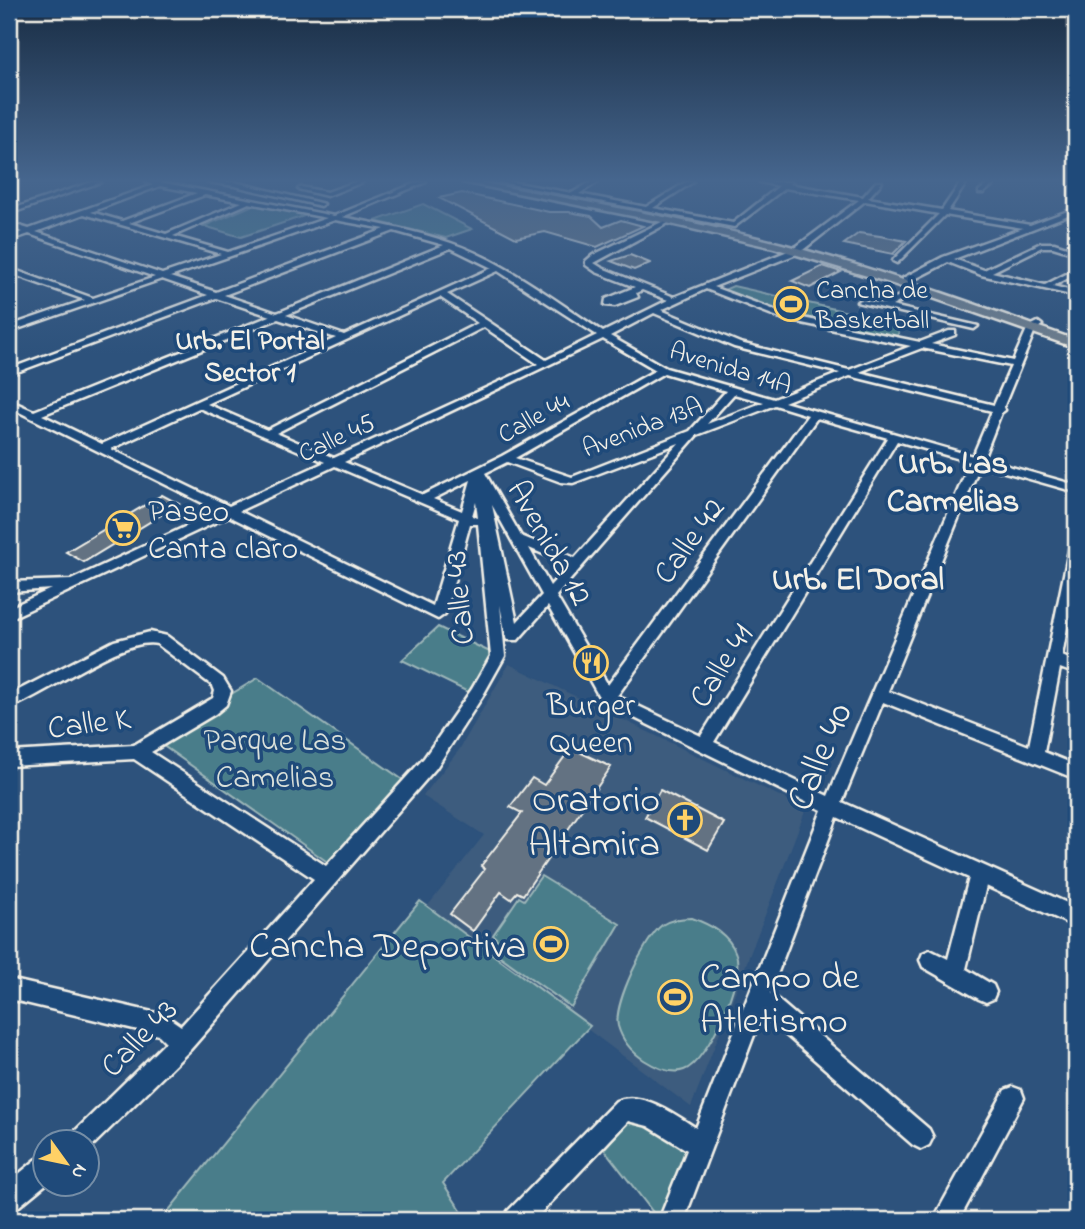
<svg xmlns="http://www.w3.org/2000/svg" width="1085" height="1229" font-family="'Indie Flower',sans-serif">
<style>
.built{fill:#3d5c7e}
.green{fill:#497d8a;stroke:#9eb7b9;stroke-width:2}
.building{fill:#637282;stroke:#f4f1e8;stroke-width:2}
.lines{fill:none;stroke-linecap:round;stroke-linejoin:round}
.minor-casing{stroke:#f4f1e8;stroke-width:5}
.major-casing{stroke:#f4f1e8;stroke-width:5}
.minor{fill:#1f4a7a;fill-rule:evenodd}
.major{fill:#6d7d8c;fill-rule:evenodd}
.labels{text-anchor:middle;stroke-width:7;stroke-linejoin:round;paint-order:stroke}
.far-poi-label{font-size:26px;fill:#f4f1e8;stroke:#1f4a7a;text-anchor:start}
.far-street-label{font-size:26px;fill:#f4f1e8;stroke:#1f4a7a}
.far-neighbourhood-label{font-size:28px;font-weight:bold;fill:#f4f1e8;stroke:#1f4a7a}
.poi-label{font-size:32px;fill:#f4f1e8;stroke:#1f4a7a;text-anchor:start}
.street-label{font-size:32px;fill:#f4f1e8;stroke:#1f4a7a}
.park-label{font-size:32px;fill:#dae0da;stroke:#1f4a7a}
.neighbourhood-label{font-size:33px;font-weight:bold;fill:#f4f1e8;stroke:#1f4a7a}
.near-street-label{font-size:38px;fill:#f4f1e8;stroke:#1f4a7a}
.near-poi-label{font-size:38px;fill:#f4f1e8;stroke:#1f4a7a;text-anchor:end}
</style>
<rect width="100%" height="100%" fill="#2d527c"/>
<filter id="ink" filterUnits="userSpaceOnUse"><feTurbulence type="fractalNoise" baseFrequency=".0143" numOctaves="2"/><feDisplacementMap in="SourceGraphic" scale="14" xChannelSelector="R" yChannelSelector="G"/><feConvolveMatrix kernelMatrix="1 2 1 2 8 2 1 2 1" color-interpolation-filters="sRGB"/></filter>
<g filter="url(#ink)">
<path class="built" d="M509,664L806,809L691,1107L426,908L484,835L423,796L459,750Z"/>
<path class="green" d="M423,204L472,229L446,238L375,221Z
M253,205L307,215L241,237L204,226Z
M733,286L901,324L897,338L787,315L724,290Z
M438,627L494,654L470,693L402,660Z
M258,678L410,785L336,868L155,740Z
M541,876L620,924L571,1007L490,949L497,939L493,935L519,897L524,900Z
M420,901L590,1026L443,1183L467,1220H161Z
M692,918C711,925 729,934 736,954C745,977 708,1062 684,1070C670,1075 655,1067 644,1060C632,1052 622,1040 618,1026C613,1005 645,938 662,925C671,919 681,918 692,918Z
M642,1105L699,1142L669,1220H659L604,1149Z"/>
<path class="building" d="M462,193L549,212H569L591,216L603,227L621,220L643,226L597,247L545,232L516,238L439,198Z
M859,233L880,236L906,241L893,254L844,244Z
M630,255L650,263L634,270L611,261Z
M823,266L841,272L810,288L792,281Z
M162,495L179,504L84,562L66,552Z
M571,748L611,767L523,895L517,892L511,899L501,892L473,931L450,914L485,869L481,866L522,813L510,807L532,778L544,785Z
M660,790L724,823L708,850L645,817Z"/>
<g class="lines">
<g class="minor-casing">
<path id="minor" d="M92,182H101L9,214V210Z
M146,182H160L334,216L418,182H426L342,217C379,224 416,231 451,243C504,261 557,302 603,332L668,300L642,290L636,293L638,297L615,306L605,305L606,299L635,287L596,272L586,265V261L593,255L666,220H670V222L594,263L602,268L674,297L793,249L859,200L785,188L734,227L500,182H512L572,193L591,182H598L579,194L646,207L686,182H693L653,208L733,223L779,186L760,182H791L789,184L863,197L876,182H882L868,198L942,210L961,182H967L948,211L1030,225L1076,208V212L954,259L984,270L1041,243H1054L1076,250V254L1053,247H1042L992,272L1045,285L1076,269V274L1053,286L1076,292V296L981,275L948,262L909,282H903V278L943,257L1023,228L945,215L897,263L893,261L894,259L939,214L865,201L799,253L713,287L788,315L920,342L949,331H955V335L931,344L1013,361L1028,327L1038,322L1042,325L1035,330L1003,408L1005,410L1001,413L983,459L1076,485V492L980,465L888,691L1029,746L1070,545L1076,541V578L1062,656L1076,662V674L1060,668L1044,752L1076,765V779L883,702L842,802L1076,907V927L986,886L966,969L993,985L996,992L993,999L986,1002L979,999L923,967L920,960L923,953L930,950L948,959L969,878L837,817L770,993L929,1129L933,1137L929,1145L921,1149L913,1145L762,1014L684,1220H659L687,1150L648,1126L628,1121L534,1220H505L508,1211L616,1101C641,1090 675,1114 696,1128L822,810L602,702L548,606L518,640H508L506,636L500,605L505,656L482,697L436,768L190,1050L88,1150V1142H68L72,1134L166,1042L159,1035L9,999V979L165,1015L181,1026L314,879L134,759L9,766V752L134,745L213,698L215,691L213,686L157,644C123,636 45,696 9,708V695L114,641L150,632L167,636L223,678L231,691L226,705L215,714L151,752L326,866L424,758L472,689L491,656L478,524H470L445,614L438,619L229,516L9,619V608L51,589L9,592V582L71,580L219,511L9,407V400L34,411L270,316L216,298L9,375V369L208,295L162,279L9,332V326L85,300L9,273V268L93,298L155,277L29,234L9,241V237L22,232L9,227V223L29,229L153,185ZM160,186L197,193L122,221L91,212ZM205,195L242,202L166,234L129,223ZM249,203L327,218L228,252L173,236ZM84,214L221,254L162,274L36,232ZM335,220L385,229L216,292L170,277ZM394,231L444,245L277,313L224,295ZM451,248L492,268L344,335L286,315ZM498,271L597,335L546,360L447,294ZM706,289L783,319L911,346L849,370L740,343L661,310ZM440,297L478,323L267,430L207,404ZM654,313L734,347L840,373L774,399L666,368L610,336ZM278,319L336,338L102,444L42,415ZM484,327L538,364L334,458L276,433ZM603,339L656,370L502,456L423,495L344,462ZM922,348L1011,366L994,405L859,372ZM664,373L726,391L690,431L572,477L515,458ZM850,376L992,411L973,456L784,402ZM734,394L764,402L707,424ZM775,405L808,415L608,685L556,596L697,435ZM199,408L325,462L229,506L111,449ZM817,418L888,438L701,736L617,696ZM897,441L970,462L828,796L714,742ZM679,443L575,558L521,536L485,473L507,462L561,482L573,483ZM335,466L459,519L433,606L239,511ZM471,480L462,511L433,499ZM476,502L478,518L472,516ZM492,505L542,595L517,622ZM529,548L569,565L550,586Z
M208,182H235L324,204L321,206L235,186Z
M355,182H363L327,196L298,189L301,187L327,192Z
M990,182H997L983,193H979V191Z
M916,287L920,289L919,291L892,306L978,326L974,329L857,302L861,300L884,304Z
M1013,1087L1021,1090L1024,1098L959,1220H933L1005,1090Z
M46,1156V1184L18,1207L9,1210V1182L37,1159Z"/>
</g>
<g class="major-casing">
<path id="major" d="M462,182H479C580,201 682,218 782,244C882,270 979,306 1076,340V348L887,282L774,248L662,222Z"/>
</g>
<use href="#minor" class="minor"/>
<use href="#major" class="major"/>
</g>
</g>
<linearGradient id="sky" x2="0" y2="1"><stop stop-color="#192d44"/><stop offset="0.51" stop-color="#46668e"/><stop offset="1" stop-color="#46668e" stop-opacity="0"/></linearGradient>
<rect width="1085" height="354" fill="url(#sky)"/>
<defs>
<g id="stadium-ring" transform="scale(1.75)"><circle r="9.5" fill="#1f4a7a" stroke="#ffd166" stroke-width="1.5"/><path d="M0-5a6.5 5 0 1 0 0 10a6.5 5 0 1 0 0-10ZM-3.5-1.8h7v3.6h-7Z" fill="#ffd166"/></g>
<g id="supermarket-ring" transform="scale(1.75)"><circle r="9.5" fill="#1f4a7a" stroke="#ffd166" stroke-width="1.5"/><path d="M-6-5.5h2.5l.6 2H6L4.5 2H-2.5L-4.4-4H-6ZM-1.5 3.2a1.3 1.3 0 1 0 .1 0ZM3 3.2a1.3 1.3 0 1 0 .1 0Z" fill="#ffd166"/></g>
<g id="restaurant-ring" transform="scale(1.75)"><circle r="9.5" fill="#1f4a7a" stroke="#ffd166" stroke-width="1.5"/><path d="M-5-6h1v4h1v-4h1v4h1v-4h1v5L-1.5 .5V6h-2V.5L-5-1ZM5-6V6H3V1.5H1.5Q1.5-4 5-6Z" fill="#ffd166"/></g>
<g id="church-ring" transform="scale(1.75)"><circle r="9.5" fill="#1f4a7a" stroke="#ffd166" stroke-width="1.5"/><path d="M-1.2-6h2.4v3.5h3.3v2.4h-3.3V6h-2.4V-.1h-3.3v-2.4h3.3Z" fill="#ffd166"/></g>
</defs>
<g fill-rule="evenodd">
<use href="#stadium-ring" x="791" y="304"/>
<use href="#supermarket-ring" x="123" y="528"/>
<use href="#restaurant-ring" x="591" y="663"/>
<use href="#church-ring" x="685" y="820"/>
<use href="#stadium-ring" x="551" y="944"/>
<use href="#stadium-ring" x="675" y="997"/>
</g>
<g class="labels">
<g class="far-poi-label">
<text x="816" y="298">Cancha de<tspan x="816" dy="30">Basketball</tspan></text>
</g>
<g class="far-street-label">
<text transform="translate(731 367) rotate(17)" y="9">Avenida 14A</text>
<text transform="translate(533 417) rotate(-29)" y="9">Calle 44</text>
<text transform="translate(642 426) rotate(-21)" y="9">Avenida 13A</text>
<text transform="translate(336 437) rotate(-25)" y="9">Calle 45</text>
</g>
<g class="far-neighbourhood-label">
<text x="250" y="349">Urb. El Portal<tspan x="250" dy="32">Sector 1</tspan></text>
</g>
<g class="poi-label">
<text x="148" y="521">Paseo<tspan x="148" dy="37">Canta claro</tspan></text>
<text x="591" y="715" text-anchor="middle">Burger<tspan x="591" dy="37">Queen</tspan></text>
</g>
<g class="street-label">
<text transform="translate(688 540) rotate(-54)" y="11">Calle 42</text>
<text transform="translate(551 542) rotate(60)" y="11">Avenida 12</text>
<text transform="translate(458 598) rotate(-95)" y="11">Calle 43</text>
<text transform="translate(720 665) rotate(-58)" y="11">Calle 41</text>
<text transform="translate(89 722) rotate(-7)" y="11">Calle K</text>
<text transform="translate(138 1037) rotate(-46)" y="11">Calle 43</text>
</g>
<g class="park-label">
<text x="275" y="750">Parque Las<tspan x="275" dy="37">Camelias</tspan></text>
</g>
<g class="neighbourhood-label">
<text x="953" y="473">Urb. Las<tspan x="953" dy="38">Carmelias</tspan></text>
<text x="858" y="589">Urb. El Doral</text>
</g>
<g class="near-street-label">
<text transform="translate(818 756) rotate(-67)" y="13">Calle 40</text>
</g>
<g class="near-poi-label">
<text x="660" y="811">Oratorio<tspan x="660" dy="44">Altamira</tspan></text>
<text x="526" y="957">Cancha Deportiva</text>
<text x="700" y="988" text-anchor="start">Campo de<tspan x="700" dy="44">Atletismo</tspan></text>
</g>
</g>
<rect width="1085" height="1229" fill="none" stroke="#1f4a7a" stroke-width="35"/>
<rect x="18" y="18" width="1050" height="1194" fill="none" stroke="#f4f1e8" stroke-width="2.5" filter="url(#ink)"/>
<g transform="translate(66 1163) rotate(123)"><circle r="33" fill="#1f4a7a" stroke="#748da6" stroke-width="2"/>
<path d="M0-5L12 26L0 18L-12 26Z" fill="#ffd166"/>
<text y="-10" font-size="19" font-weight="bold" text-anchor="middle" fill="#f4f1e8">N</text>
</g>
</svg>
